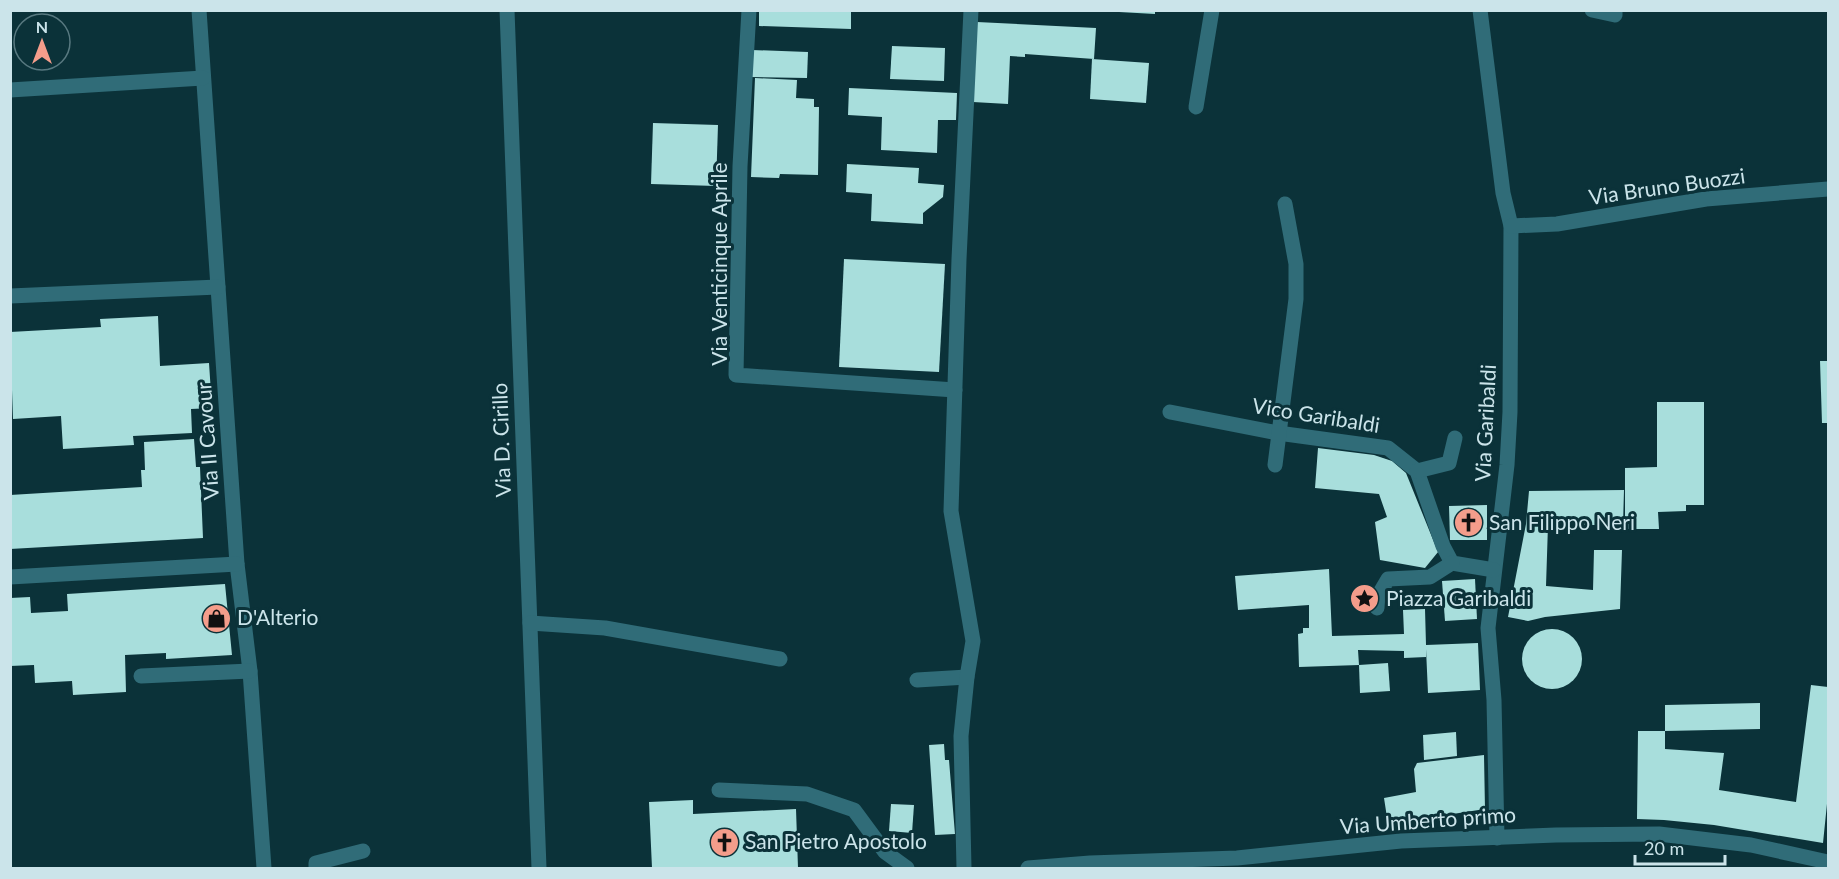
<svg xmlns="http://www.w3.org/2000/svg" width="1839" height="879" font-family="Lato,sans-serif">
<rect width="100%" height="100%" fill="#0b3239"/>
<!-- building -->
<g fill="#a8dedc">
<path d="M759,10H851V29L759,26Z"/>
<path d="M1119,10H1155V14L1119,12Z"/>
<path d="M977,22L1096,28L1094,59L1025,54V57L1010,56L1008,104L973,102Z"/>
<path d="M892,46L945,48L944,81L890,79Z"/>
<path d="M752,50L808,52L807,78L751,77Z"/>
<path d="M1092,59L1149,63L1146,103L1090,99Z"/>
<path d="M755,78L797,80L796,98L814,99V107H819L818,175L780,174L779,178L751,177Z"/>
<path d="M849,88L957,93L956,120H938L937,153L881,150L882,117L848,115Z"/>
<path d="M653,123L718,125L716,186L651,184Z"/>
<path d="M847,164L919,168L918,183L944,185L943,197L923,213V224L871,221L872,194L846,192Z"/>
<path d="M844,259L945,264L939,372L839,367Z"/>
<path d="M158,316L160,366L209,363L212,408L191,409L192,433L133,436L134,445L63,449L61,416L13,419L10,332L101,327L100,319Z"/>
<path d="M1820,361H1828V423H1822Z"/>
<path d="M1657,402H1704V505H1686V511L1658,512L1659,529H1625V468L1657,467Z"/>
<path d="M194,439L196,467H200L203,538L10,549V495L142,487L141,470H145L144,442Z"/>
<path d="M1318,448L1374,455L1392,461L1406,473L1438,552L1425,568L1380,560L1375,522L1387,517L1379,494L1315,488Z"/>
<path d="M1624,490L1623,525H1548L1546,586L1593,590L1594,550H1622L1620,609L1545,617L1528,621L1508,617L1526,524L1529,491Z"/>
<path d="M1487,505V540H1450L1449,506Z"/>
<path d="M1329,569L1332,636L1404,634L1403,610L1425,609L1426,645L1478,643L1480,690L1428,693L1426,649V657L1404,658V651L1358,650L1359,665L1299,667L1298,634L1303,633V628H1309V605L1238,610L1235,576Z"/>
<path d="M1475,579L1477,619L1445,621L1442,581Z"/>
<path d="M225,584L232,655L166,659V653L125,655L126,692L73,695L72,681L35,683L34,665L10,666V598L30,597L31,613L68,611L67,594Z"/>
<circle cx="1552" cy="659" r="30"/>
<path d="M1388,663L1390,691L1360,693L1359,665Z"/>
<path d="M1811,685L1828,687V794L1823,843L1714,825L1664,820L1637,819L1638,731H1665V749L1724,753L1719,790L1796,802Z"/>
<path d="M1760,703V729L1665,731V705Z"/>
<path d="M1456,732L1457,756L1424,760L1423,735Z"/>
<path d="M944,744L945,760H949L955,834L935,835L929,745Z"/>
<path d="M1484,755L1485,809L1388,824L1384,798L1416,792L1414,769L1417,763Z"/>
<path d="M693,800V814L796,809L798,868H652L649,802Z"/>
<path d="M891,804L914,805L912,833L889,831Z"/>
</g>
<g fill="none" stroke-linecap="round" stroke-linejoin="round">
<!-- minor -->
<g stroke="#306c78" stroke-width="15">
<path d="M199,10L237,564L250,671L264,868"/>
<path d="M507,10L539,868"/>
<path d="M749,10L740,166L736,375L955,390"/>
<path d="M1480,10L1503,193L1511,226L1510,412L1507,465L1488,628L1494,700L1497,838"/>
<path d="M1592,10L1615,15V10"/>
<path d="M10,90L203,78"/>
<path d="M1196,107L1212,10"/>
<path d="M1511,226L1557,224L1706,199L1828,189"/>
<path d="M10,296L218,287"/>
<path d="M1170,412L1278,433L1388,448L1417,471L1443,546L1452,563L1494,570"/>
<path d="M1275,465L1296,299V264L1285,204"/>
<path d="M1417,471L1449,463L1455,438"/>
<path d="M10,577L237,564"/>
<path d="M1377,608L1378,596L1388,579L1430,577L1452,563"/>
<path d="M530,623L605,628L780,659"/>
<path d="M141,676L250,671"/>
<path d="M917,680L967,677"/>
<path d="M719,790L807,794L854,810L885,852L907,868"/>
<path d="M316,868V863L363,851"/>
<path d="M964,868L961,736L967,677L973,641L951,511L959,259L971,10"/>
<path d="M1028,868L1090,863L1237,858L1401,841L1556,835L1659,834L1751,845L1828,862"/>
</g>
</g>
<!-- icons -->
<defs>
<symbol id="church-disc" viewBox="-11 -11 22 22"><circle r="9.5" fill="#f49d8b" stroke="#0b3239"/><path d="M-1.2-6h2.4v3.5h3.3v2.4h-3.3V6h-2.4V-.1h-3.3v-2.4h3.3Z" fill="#111"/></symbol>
<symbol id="sight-disc" viewBox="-11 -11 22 22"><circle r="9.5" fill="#f49d8b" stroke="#0b3239"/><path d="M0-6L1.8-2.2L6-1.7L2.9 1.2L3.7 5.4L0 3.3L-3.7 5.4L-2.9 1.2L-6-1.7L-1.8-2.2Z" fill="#111"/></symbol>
<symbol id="shop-disc" viewBox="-11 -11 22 22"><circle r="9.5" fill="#f49d8b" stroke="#0b3239"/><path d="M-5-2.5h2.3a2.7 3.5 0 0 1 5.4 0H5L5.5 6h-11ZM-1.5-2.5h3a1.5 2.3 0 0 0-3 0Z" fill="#111"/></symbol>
</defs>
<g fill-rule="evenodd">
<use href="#church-disc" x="1452" y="506" width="33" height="33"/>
<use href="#sight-disc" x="1348" y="582" width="33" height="33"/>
<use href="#shop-disc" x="200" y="602" width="33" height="33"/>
<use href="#church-disc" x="708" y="826" width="33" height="33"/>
</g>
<g text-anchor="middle" stroke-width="6" stroke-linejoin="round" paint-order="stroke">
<!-- street labels -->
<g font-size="21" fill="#cbe4ea" stroke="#0b3239">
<text transform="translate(1667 187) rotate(-8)" y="7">Via Bruno Buozzi</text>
<text transform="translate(720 264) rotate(-90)" y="7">Via Venticinque Aprile</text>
<text transform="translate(1316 416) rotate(9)" y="7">Vico Garibaldi</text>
<text transform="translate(1486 423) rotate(-87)" y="7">Via Garibaldi</text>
<text transform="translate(502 440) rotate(-92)" y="7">Via D. Cirillo</text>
<text transform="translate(208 441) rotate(-94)" y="7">Via II Cavour</text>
<text transform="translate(1428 821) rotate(-4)" y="7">Via Umberto primo</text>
</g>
<!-- poi labels -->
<g font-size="21" fill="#cbe4ea" stroke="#0b3239" text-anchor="start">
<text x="1489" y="530">San Filippo Neri</text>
<text x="1386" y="606">Piazza Garibaldi</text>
<text x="237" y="625">D'Alterio</text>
<text x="745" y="849">San Pietro Apostolo</text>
</g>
</g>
<!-- border -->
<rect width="1839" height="879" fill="none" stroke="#cbe4ea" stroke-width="24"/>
<!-- north arrow -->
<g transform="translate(42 42)"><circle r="28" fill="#0b3239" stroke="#587980" stroke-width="1.5"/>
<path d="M0-4.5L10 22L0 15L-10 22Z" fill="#f49d8b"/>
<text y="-9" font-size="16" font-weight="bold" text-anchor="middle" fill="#cbe4ea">N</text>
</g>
<!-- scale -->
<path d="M1635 855v9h90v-9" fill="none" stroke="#cbe4ea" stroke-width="3"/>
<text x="1644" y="855" font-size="18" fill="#cbe4ea" stroke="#0b3239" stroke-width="4.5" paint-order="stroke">20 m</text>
</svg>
